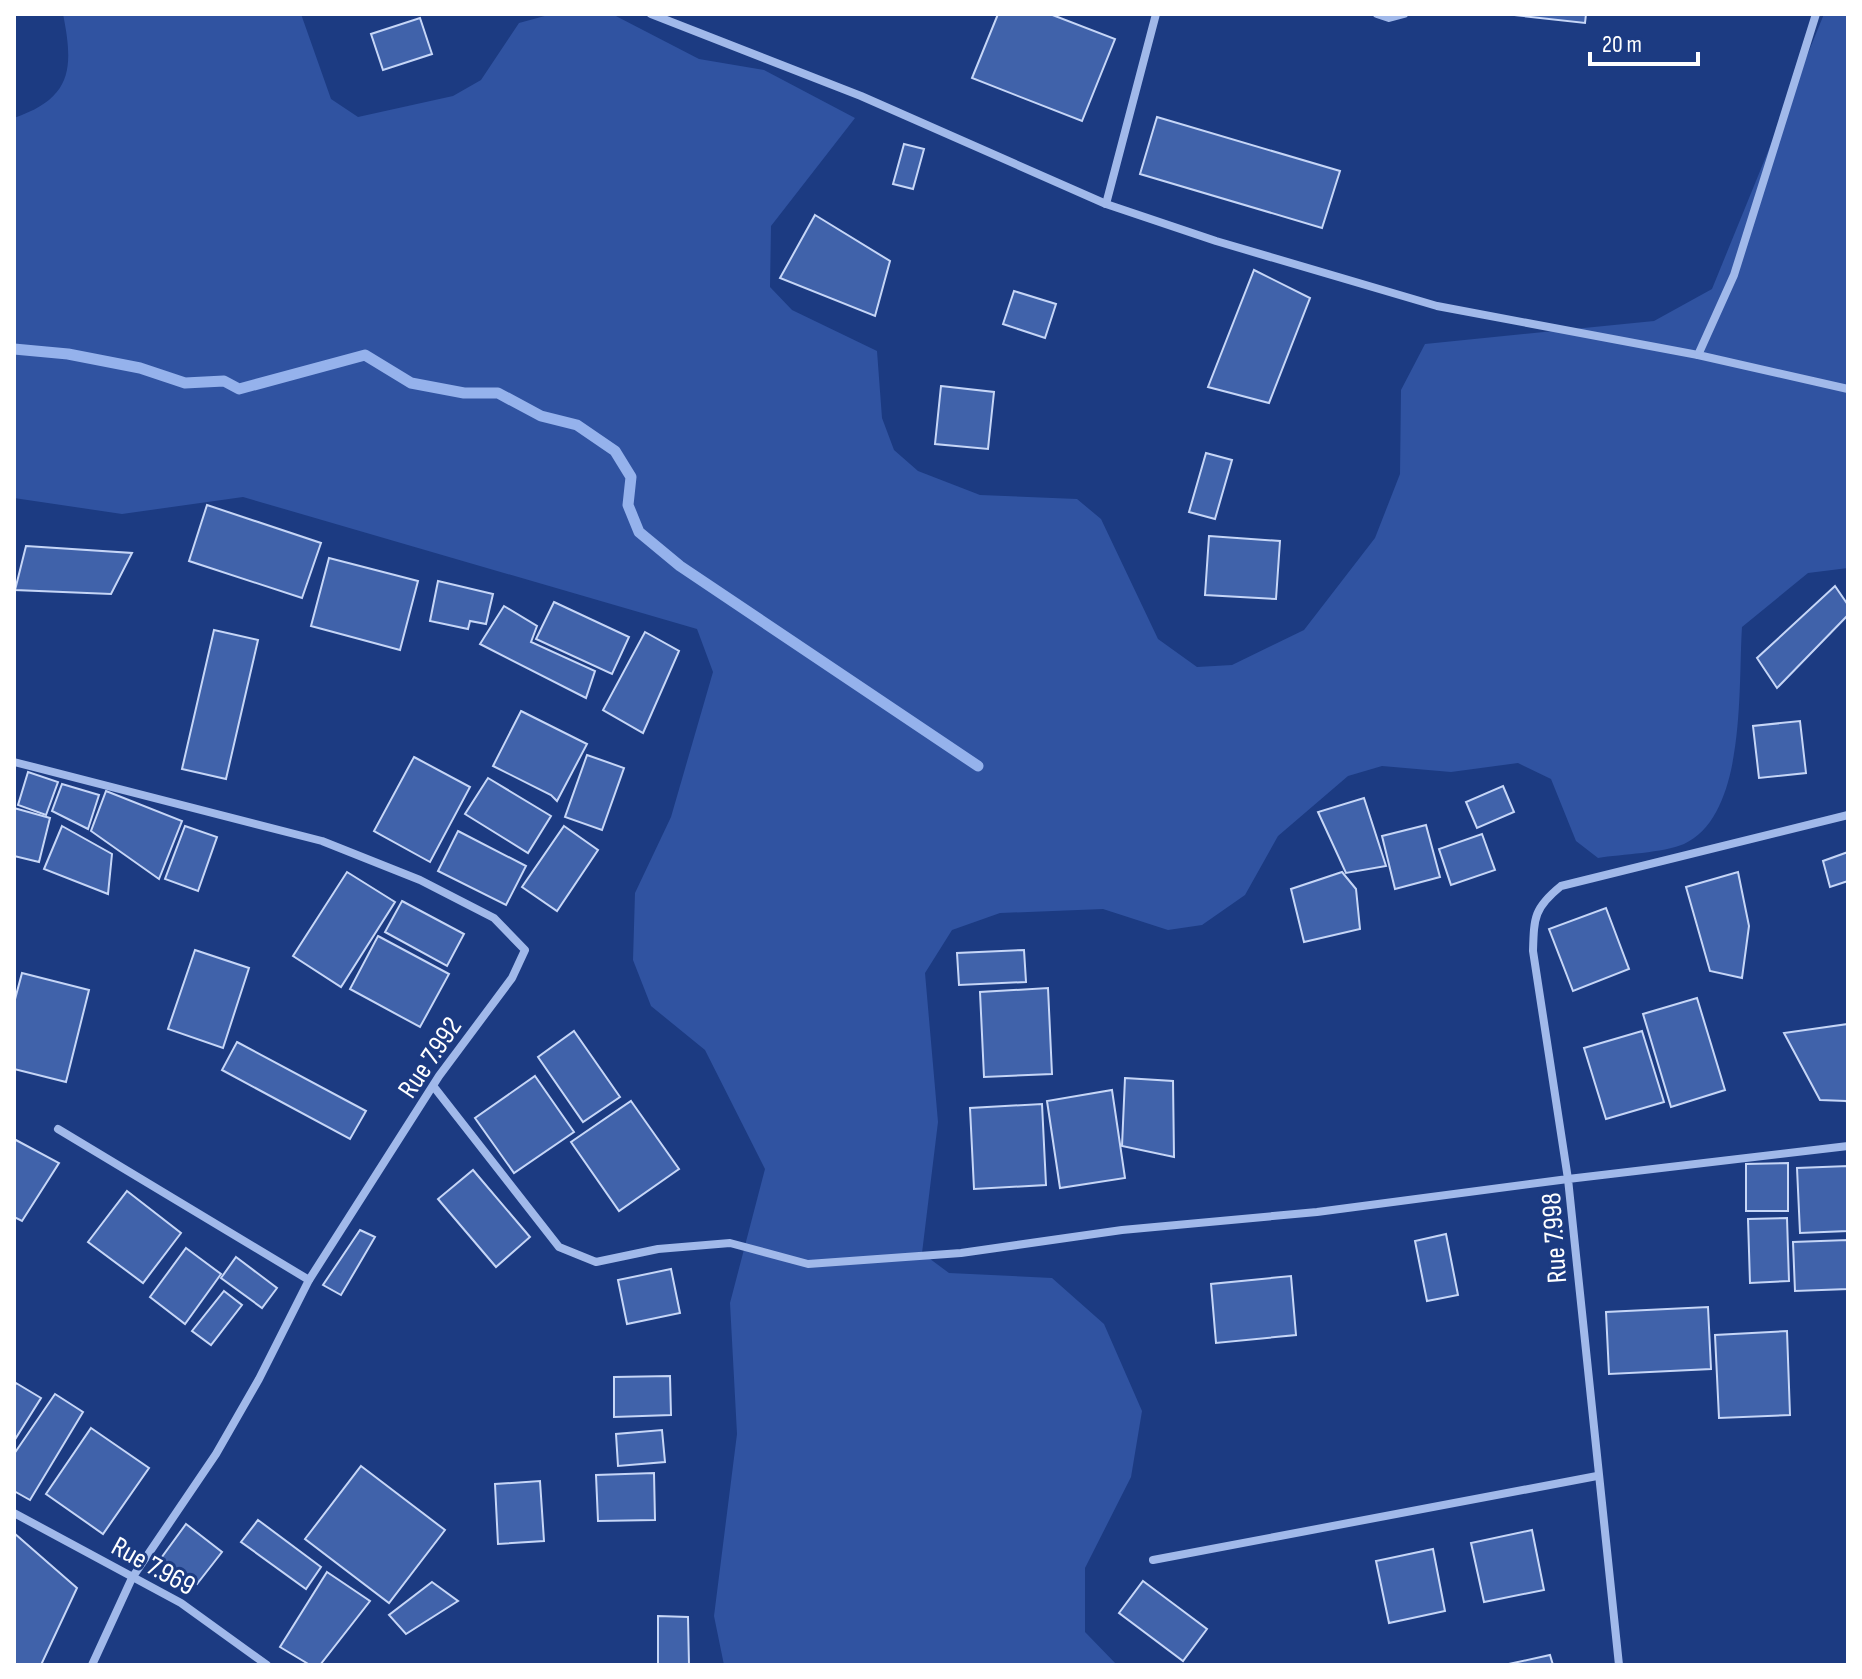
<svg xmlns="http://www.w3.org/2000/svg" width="1862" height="1679" font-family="'Sofia Sans Condensed',sans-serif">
<rect width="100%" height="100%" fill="#1c3b82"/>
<!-- green -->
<path fill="#3053a1" d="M63,14H301L331,99L358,117L453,96L481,80L519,23L552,14H612L699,59L764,70L855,118L771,226L770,287L792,310L877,351L882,418L894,450L918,471L980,495L1077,499L1101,519L1158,639L1197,667L1232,665L1304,630L1375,538L1400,474L1401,390L1425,344L1654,321L1712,289L1824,14H1848V568L1808,573L1742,627C1738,687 1747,815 1684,844C1663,853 1622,854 1598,858L1576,841L1551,779L1518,763L1451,772L1382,766L1348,776L1278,836L1245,895L1202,925L1168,930L1103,909L1000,913L952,930L925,973L938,1122L922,1253L949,1273L1052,1278L1104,1324L1142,1411L1131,1477L1085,1568V1632L1117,1665H724L714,1616L737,1434L730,1303L765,1169L705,1050L651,1006L633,960L635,893L671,817L713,672L697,629L243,497L122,514L14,498V118C72,98 74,69 63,14Z"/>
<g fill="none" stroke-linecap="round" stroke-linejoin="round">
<!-- stream -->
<path stroke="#95b2ec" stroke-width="11" d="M14,349L68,354L140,368L185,383L224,381L239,389L365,355L411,383L464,393H498L541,416L577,425L615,451L631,477L628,505L639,532L680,566L978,766"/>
</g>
<!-- building -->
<g fill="#4062aa" stroke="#c6d6f7" stroke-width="2">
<path d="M998,14H1050L1115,39L1082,121L972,78Z"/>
<path d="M1505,14H1586L1585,23Z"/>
<path d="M420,18L432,54L383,70L371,34Z"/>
<path d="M1157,117L1340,171L1322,228L1140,174Z"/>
<path d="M904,144L924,149L913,189L893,184Z"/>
<path d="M815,215L890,261L875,316L780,278Z"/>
<path d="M1254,270L1310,298L1269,403L1208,387Z"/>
<path d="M1014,291L1056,304L1045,338L1003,324Z"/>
<path d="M941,386L994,392L988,449L935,444Z"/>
<path d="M1206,453L1232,460L1215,519L1189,512Z"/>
<path d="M207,505L321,543L302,598L189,561Z"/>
<path d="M1209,536L1280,541L1276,599L1205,595Z"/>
<path d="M26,546L132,553L111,594L15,590Z"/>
<path d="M329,558L418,581L400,650L311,626Z"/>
<path d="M438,581L493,594L486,624L470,621L468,629L430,621Z"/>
<path d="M1835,586L1848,605V615L1777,688L1757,658Z"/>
<path d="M554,602L629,637L612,674L536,639Z"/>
<path d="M504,606L537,626L531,642L595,671L586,698L480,644Z"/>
<path d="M214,630L258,640L226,779L182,769Z"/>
<path d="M645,632L679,651L643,733L603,710Z"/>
<path d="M521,711L587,744L557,801L551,795L493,766Z"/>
<path d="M1800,721L1806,773L1759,778L1753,726Z"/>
<path d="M587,755L624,768L602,830L565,817Z"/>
<path d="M414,757L470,787L430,862L374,831Z"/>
<path d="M28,772L58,782L46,815L18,805Z"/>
<path d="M488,778L551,816L528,853L465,814Z"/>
<path d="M62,784L99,795L88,829L52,811Z"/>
<path d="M1503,786L1514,812L1477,828L1466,802Z"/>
<path d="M106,791L182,821L159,879L91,831Z"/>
<path d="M1364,798L1386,866L1346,873L1318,812Z"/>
<path d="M14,808L50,818L39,862L14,856Z"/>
<path d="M1426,825L1440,877L1395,889L1382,836Z"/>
<path d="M62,826L112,854L108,894L44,869Z"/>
<path d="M185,826L217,837L198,891L165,879Z"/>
<path d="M564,826L598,850L557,911L522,887Z"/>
<path d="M458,831L526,866L506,905L438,871Z"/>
<path d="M1482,834L1495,870L1451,885L1439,849Z"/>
<path d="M1848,852V881L1830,887L1823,861Z"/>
<path d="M347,872L395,902L341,987L293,956Z"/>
<path d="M1342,872L1356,889L1360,929L1304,942L1291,889Z"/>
<path d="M1738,872L1749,926L1742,978L1710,971L1686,887Z"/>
<path d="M402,901L464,934L447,966L385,932Z"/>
<path d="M1606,908L1629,969L1573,991L1549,929Z"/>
<path d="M378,936L449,974L420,1027L350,989Z"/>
<path d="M195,950L249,968L223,1048L168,1029Z"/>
<path d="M1024,950L1026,982L959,985L957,953Z"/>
<path d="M22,973L89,990L66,1082L14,1069V1003Z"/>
<path d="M1048,988L1052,1074L984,1077L980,992Z"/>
<path d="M1697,998L1725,1090L1671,1107L1643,1014Z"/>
<path d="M1848,1024V1104L1846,1101L1820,1100L1784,1033Z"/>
<path d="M574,1031L620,1097L583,1122L538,1057Z"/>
<path d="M1642,1031L1664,1102L1606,1119L1584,1048Z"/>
<path d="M237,1042L366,1111L350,1139L222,1070Z"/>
<path d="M535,1076L574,1132L514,1173L475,1118Z"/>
<path d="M1125,1078L1173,1081L1174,1157L1122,1146Z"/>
<path d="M1112,1090L1125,1178L1060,1188L1047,1101Z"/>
<path d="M631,1101L679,1169L619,1211L571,1142Z"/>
<path d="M1042,1104L1046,1185L974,1189L970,1108Z"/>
<path d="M14,1139L59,1163L22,1221L14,1217Z"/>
<path d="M1788,1163V1211H1746V1164Z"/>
<path d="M1848,1166V1231L1800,1233L1797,1168Z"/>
<path d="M473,1170L530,1237L496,1267L438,1199Z"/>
<path d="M127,1191L181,1233L143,1283L88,1242Z"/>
<path d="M1787,1218L1789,1281L1750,1283L1748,1219Z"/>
<path d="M360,1230L375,1237L341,1295L323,1285Z"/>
<path d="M1446,1234L1458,1295L1427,1301L1415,1241Z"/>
<path d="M1848,1240V1289L1795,1291L1793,1242Z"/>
<path d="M186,1248L221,1274L185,1324L150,1297Z"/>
<path d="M236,1257L277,1288L262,1308L221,1278Z"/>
<path d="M671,1269L680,1313L627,1324L618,1280Z"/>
<path d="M1291,1276L1296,1335L1216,1343L1211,1284Z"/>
<path d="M224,1291L242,1305L211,1345L192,1331Z"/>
<path d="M1708,1307L1711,1369L1609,1374L1606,1312Z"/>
<path d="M1787,1331L1790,1415L1719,1418L1715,1335Z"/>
<path d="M670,1376L671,1415L614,1417V1377Z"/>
<path d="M16,1383L41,1398L14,1441V1387Z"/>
<path d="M55,1394L83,1412L30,1500L14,1491V1454Z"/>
<path d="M91,1428L149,1468L103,1534L46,1494Z"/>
<path d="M662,1430L665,1462L618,1466L616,1434Z"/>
<path d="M361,1466L445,1530L389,1603L305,1539Z"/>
<path d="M654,1473L655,1520L598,1521L596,1475Z"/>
<path d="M540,1481L544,1541L498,1544L495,1484Z"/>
<path d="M258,1520L321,1567L306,1589L241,1542Z"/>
<path d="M186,1524L222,1552L197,1584L159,1561Z"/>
<path d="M1532,1530L1544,1590L1484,1602L1471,1543Z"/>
<path d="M14,1533L77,1588L41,1665H14Z"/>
<path d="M1433,1549L1445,1611L1389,1623L1376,1561Z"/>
<path d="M327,1572L370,1601L320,1665H310L280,1647Z"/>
<path d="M1143,1581L1207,1629L1183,1661L1119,1613Z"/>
<path d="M432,1582L458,1601L406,1634L389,1615Z"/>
<path d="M658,1616L688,1617L689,1665H658Z"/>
<path d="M1550,1655L1553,1665H1504Z"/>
</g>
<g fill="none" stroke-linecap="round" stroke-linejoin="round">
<!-- street -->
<g stroke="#a1b9ea" stroke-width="8">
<path d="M651,14L861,96L1106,204L1216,241L1437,306L1698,355"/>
<path d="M1377,14L1389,18L1404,14"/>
<path d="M1816,14L1734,275L1698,355L1848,389"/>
<path d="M1106,204L1156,14"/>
<path d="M14,762L322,841L420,880L494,918L525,950L512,978L439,1076L309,1280L259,1379L216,1454L132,1578L92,1665"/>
<path d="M434,1087L559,1247L596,1262L658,1249L730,1243L808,1264L961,1253L1122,1230L1317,1212L1568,1179L1533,951C1534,917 1534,908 1561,886L1848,815"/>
<path d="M58,1129L309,1280"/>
<path d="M14,1513L181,1603L267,1665"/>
<path d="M1153,1560L1597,1476"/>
<path d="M1619,1665L1568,1179L1848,1146"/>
</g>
</g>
<g text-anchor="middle" stroke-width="6" stroke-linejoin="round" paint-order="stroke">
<!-- street labels -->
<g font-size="28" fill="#fff" stroke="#1c3b82">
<text transform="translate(429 1057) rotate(-56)" y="10">Rue 7.992</text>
<text transform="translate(1553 1238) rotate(-94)" y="10">Rue 7.998</text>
<text transform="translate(154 1565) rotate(29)" y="10">Rue 7.969</text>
</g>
</g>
<!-- border -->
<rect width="1862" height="1679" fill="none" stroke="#ffffff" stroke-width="32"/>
<!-- scale -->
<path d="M1590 52v12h108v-12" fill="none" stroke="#ffffff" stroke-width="4"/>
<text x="1602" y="52" font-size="24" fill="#ffffff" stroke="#1c3b82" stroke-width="6" paint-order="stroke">20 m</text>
</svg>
